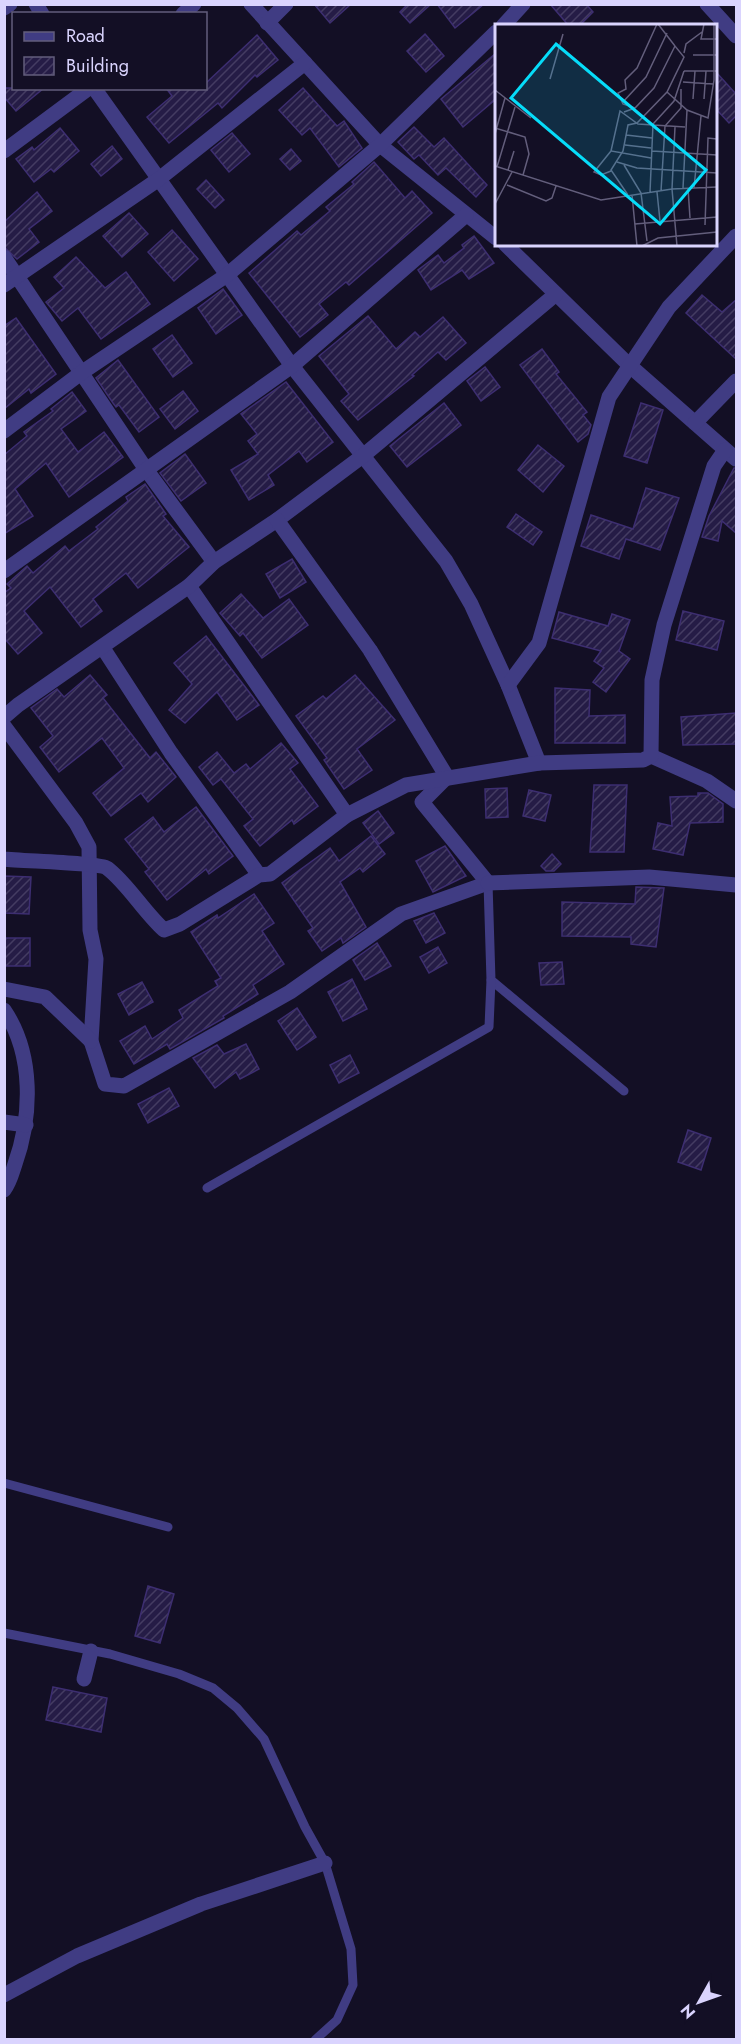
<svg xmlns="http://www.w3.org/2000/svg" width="741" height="2044" font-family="Jost,sans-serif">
<defs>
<pattern id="building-hatch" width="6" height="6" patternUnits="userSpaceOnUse" patternTransform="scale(1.5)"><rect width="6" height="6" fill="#251c46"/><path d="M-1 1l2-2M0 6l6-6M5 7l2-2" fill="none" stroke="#443c62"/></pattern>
</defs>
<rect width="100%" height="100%" fill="#130f25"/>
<!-- building -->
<g fill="url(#building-hatch)" stroke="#3d2e71" stroke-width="1.5">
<path d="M314,4H351L330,23Z"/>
<path d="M408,4H431L410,23L400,12Z"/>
<path d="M437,4H484L455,28Z"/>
<path d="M550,4H586L593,12L579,26H569Z"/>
<path d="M425,34L444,56L426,72L407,51Z"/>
<path d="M257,35L278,60L257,77L255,75L222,108L218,103L169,143L147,117L172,96L166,88H206V83Z"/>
<path d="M496,53V99L463,127L441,99Z"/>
<path d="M716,72L736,94V116L729,123L716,109Z"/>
<path d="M4,88H44L16,111L4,97Z"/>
<path d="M303,88L337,126L344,121L362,148L339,167L310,128L302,135L279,110Z"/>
<path d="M414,127L434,147L444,138L487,185L476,197L446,168L438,175L419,155L414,159L398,142Z"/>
<path d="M60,128L79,151L54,172L51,169L34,182L16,159L32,147L34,150Z"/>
<path d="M232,133L250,154L229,172L211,150Z"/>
<path d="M112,146L122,159L101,176L91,164Z"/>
<path d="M291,149L301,161L290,170L280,159Z"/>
<path d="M374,162L405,198L412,191L432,213L349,285L346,282L319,304L328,315L300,337L249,273L297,231L301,235L330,211L326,207L354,184L352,182Z"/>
<path d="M206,180L224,200L215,208L197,189Z"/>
<path d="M37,192L52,211L29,229L39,242L17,259L4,247V222Z"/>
<path d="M129,213L148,234L122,257L103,236Z"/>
<path d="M172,230L198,259L174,281L148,252Z"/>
<path d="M474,236L494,263L469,279L462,270L431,290L418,270L438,255L444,263L464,248L462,245Z"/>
<path d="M76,257L105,288L126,272L150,304L101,339L78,308L62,321L46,302L64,288L54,277Z"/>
<path d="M223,289L242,315L216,334L198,308Z"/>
<path d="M702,295L722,312L736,300V359L686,313Z"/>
<path d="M368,316L396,349L415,332L420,337L443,317L466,343L446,360L438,352L412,375L414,376L358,420L341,401L349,394L319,356Z"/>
<path d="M16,318L56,374L31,393L29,389L4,409V326Z"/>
<path d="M172,335L192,363L173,377L153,349Z"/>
<path d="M542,349L559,372L556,374L587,412L583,415L591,425L588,434L578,442L520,365Z"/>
<path d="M118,360L159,417L139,432L119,405L116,407L113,403L96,378Z"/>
<path d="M485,367L500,387L481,401L467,381Z"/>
<path d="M286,382L333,442L307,462L299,451L268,475L274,485L249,500L231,470L258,454L248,441L257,434L241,414Z"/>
<path d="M183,391L198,411L175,429L160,409Z"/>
<path d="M72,392L86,411L61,429L78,452L104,432L123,457L69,497L46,463L15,489L33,516L4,534V455L27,436L24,432L53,411L51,409Z"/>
<path d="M444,403L461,425L407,467L390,446Z"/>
<path d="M641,403L663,410L647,463L624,456Z"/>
<path d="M538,445L564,466L543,492L518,470Z"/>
<path d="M185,454L206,483L181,501L160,473Z"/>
<path d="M734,468H736V533L722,521L718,541L702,537L709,516Z"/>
<path d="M145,484L166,514L163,516L189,547L138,588L126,573L93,599L102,611L81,627L50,587L24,611L42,633L18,654L4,638V593L11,588L7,584L27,566L33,573L65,546L69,551L98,529L96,527L128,501L126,497Z"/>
<path d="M646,488L679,498L660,550L626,539L619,559L581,546L591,515L633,529Z"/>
<path d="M516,514L542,532L533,545L507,527Z"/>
<path d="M292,559L306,582L280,598L266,574Z"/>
<path d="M241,594L263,618L289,599L308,625L262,658L243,633L240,636L220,613Z"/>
<path d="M683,611L724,621L717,650L676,640Z"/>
<path d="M559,612L608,626L612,614L630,620L619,651L630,659L606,692L593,682L604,668L594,661L601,651L552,638Z"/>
<path d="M206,636L259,705L237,720L217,692L185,723L169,710L192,684L174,663Z"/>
<path d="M90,675L107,695L103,698L150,758L156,752L176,777L148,802L141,793L111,816L93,793L124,768L102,738L59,772L40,747L53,736L31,708L57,689L64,697Z"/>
<path d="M355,675L395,720L357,749L372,770L344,789L324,760L327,758L296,716L323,696L326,699Z"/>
<path d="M555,688L590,690L589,716L625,715V743H555Z"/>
<path d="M736,713V744L683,745L681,717Z"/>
<path d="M281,743L298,763L290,769L318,806L294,824L292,820L260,846L244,826L253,819L221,779L213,785L199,767L217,752L234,773L246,764L250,769Z"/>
<path d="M594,785H627L624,852H590Z"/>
<path d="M507,788L508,817L486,818L485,789Z"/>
<path d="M529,790L551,795L545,821L523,816Z"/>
<path d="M698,793H708L723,804V822L690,823L683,855L653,849L658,823L672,826L670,797L698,796Z"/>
<path d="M196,807L233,856L209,874L206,869L167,900L145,872L149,869L125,839L153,817L164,832Z"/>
<path d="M378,811L394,833L379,844L363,823Z"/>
<path d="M371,836L385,854L363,872L360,868L340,882L366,927L343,943L341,938L322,951L308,931L313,928L282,883L330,848L339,861Z"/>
<path d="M445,846L466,876L433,892L416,861Z"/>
<path d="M552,854L561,864L554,871H546L541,866Z"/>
<path d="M4,876L31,877L29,914L4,913Z"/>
<path d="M636,887L664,888L656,947L631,944V937L562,936V902L635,904Z"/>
<path d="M254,894L274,923L262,931L284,964L253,985L258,994L223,1016L224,1018L170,1049L167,1044L134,1064L120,1041L145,1026L152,1039L183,1018L179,1010L218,986L215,981L221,978L191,932L217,915L218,918Z"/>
<path d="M434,913L445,933L426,943L414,921Z"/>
<path d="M4,938H30V966H5Z"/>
<path d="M377,943L391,966L365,980L353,960Z"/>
<path d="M438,947L447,963L429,973L420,957Z"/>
<path d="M562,962L564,984L541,985L539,963Z"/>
<path d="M352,979L367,1009L343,1021L328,992Z"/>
<path d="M142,982L153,1002L129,1015L118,994Z"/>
<path d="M297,1008L316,1037L297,1050L278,1021Z"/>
<path d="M246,1044L259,1069L240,1079L236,1072L215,1088L193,1058L217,1045L224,1054Z"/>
<path d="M350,1055L359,1073L339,1083L330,1065Z"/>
<path d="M169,1088L179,1106L148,1123L138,1104Z"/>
<path d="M688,1130L711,1138L701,1170L678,1162Z"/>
<path d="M148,1586L174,1594L160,1643L135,1636Z"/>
<path d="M53,1687L107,1698L101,1732L46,1720Z"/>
</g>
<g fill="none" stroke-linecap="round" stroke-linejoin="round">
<!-- lane -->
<g stroke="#403c83" stroke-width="9">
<path d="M488,883L491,980L624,1091"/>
<path d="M207,1188L489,1027L491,980"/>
<path d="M4,1483L168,1527"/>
<path d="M4,1633L110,1654L179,1674L213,1688L237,1708L264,1739L305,1827L325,1863L351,1949L353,1985L337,2020L315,2040"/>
</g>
<!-- street -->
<g stroke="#403c83" stroke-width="15">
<path d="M36,4L42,14"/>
<path d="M251,4L380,145L496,238"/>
<path d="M707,4L736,36"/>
<path d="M4,8L10,4"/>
<path d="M183,14L194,4"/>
<path d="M267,23L286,4"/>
<path d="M503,26L523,4"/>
<path d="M94,88L292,366L446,561L471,604L508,685L539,763"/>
<path d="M4,151L89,88"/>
<path d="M505,244L629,365L736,459"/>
<path d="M4,257L145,468L214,562"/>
<path d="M4,285L159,179L305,63"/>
<path d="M695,423L736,381"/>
<path d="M4,431L81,373L227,275L380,145L496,32"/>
<path d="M4,571L292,366L466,215"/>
<path d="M189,586L347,815"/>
<path d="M103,648L171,753L259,875"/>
<path d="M508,685L539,643L609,397L669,307L736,236"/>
<path d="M4,717L18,705L189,586L214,562L277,520L364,455L556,294"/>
<path d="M4,726L76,823L89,847L90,930L96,959L91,1041L105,1084L124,1086L290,992L401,914L488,883L422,802L447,777L370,650L277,520"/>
<path d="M651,756L707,781L736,801"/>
<path d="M4,859C20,861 100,863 107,868C127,883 144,912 164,930L180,924L259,875L270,874L347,815L406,785L539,763L643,760L651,756L652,680L664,625L714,466L725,450"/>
<path d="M488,883L649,877L736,885"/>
<path d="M4,989L45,997L91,1041"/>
<path d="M4,1010C34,1054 32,1116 15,1164C12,1173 10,1182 4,1190"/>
<path d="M4,1122L26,1125"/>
<path d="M84,1679L91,1651"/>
<path d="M4,1995L77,1956L201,1904L325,1863"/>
</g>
</g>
<!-- overview -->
<g transform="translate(495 24)">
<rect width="222" height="222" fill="#130f25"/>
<path fill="none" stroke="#635e7c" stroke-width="1.5" d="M163,0L180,22M209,0L206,15H222M189,29L191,20L207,8M198,31H222M189,47H222M55,55L68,10M188,58L218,60M0,66L36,94M172,68L192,86L213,94L219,56V0M198,75L200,47M209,75L211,47M127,79L151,53L172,9M140,84L128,80L123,69L131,65L130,56L142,44L162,0M129,88L140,84L159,64L180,22L189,33L172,68L142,99L133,101L128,127L116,146L133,171M180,103L177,165L182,222M0,104L30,113L34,130L28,151M0,110L10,74M131,111L157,114M130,121L156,124M157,127L222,131M156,134L116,127L125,87L143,100L190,103M122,138L142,144L222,149M129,141L146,169L152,217M0,142L106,176L177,165L222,163M2,143L20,83M13,146L19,127M116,147L106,151L99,148L116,127M12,161L51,177L57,174L61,162M188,164L192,86M193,164L195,194M199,164L206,92M166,167L170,102L186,84V65M155,168L158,100L179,77L189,47M162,168L165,197M137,171L142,222M0,180L17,148M140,200L222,193M210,201L213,114L222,115M147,222L163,214L222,208"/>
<path fill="#06dcf9" fill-opacity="0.15" stroke="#06dcf9" stroke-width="3" d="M61,20L211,146L165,200L16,74Z"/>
<rect width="222" height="222" fill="none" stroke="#dad4fe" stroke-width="3"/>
</g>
<!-- border -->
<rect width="741" height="2044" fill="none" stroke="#dad4fe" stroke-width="12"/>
<!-- legend -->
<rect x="12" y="12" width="195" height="78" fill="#130f25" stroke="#635e7c" stroke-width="1.5"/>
<rect x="24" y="32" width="30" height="9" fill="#403c83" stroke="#635e7c" stroke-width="1.5"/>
<text x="66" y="42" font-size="18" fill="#dad4fe">Road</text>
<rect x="24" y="57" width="30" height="18" fill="url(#building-hatch)" stroke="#635e7c" stroke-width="1.5"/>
<text x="66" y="72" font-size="18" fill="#dad4fe">Building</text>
<!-- north arrow -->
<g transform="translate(699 2002) rotate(230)" stroke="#130f25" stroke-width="4.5" paint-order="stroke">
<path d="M0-4.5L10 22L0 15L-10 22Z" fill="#dad4fe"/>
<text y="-9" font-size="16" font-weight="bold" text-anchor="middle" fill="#dad4fe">N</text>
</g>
</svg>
